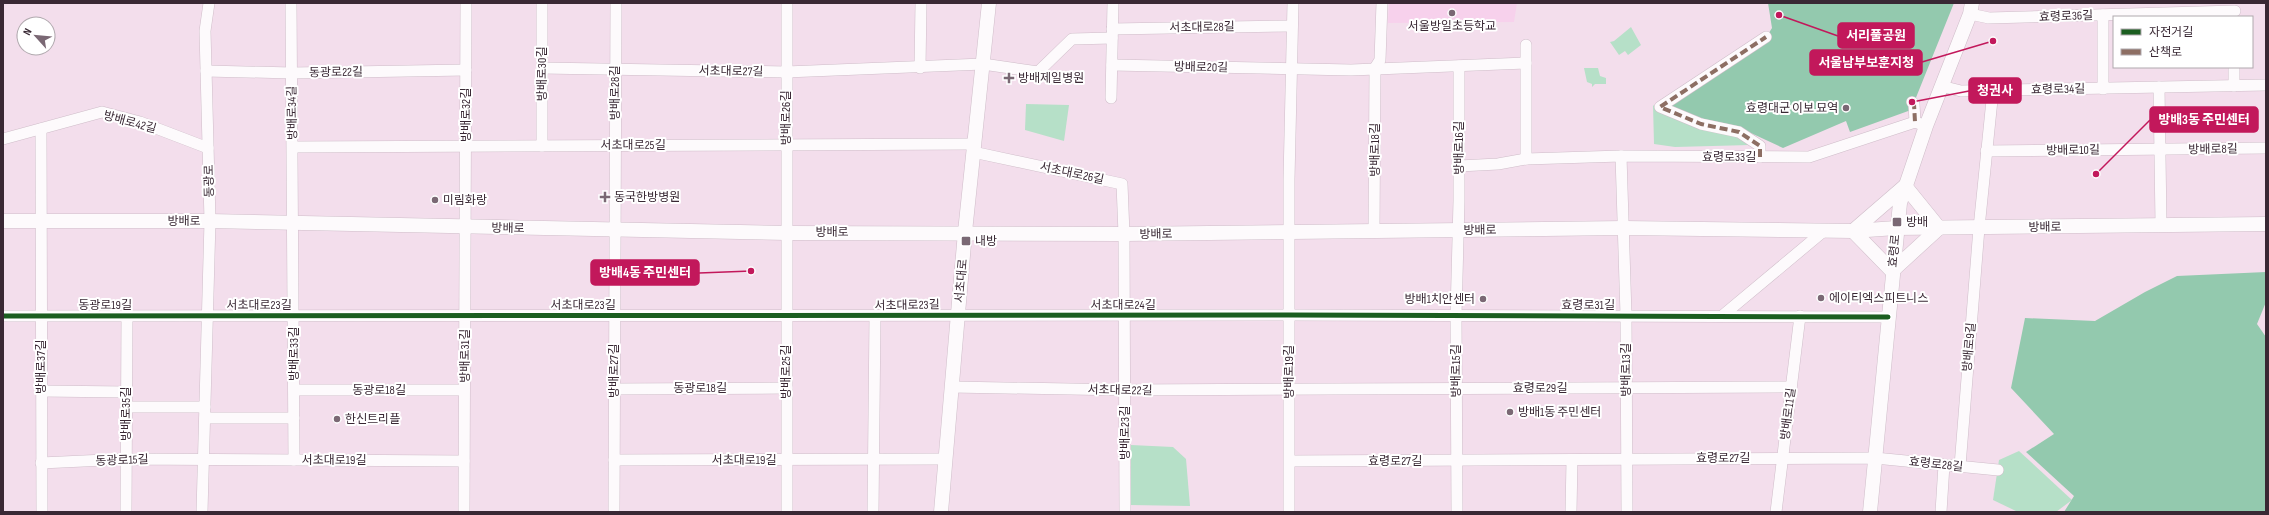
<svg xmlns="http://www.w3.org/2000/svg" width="2269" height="515" font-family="'Sofia Sans Condensed','Noto Sans KR',sans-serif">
<rect width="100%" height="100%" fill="#f3deec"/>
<!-- built -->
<path fill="#f7d1ec" d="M1389,3H1517L1514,22L1388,23Z"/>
<!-- green -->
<g fill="#b6e0c8">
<path d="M1631,27L1641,45L1628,55L1625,51L1619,55L1610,42L1614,41Z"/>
<path d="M1584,68H1598L1600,76L1606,78V84H1595L1592,87V84L1587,82Z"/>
<path d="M1026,104L1069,105L1064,141L1025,130Z"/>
<path d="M1653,105L1660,112L1727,130L1750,145L1675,147L1654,144Z"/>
<path d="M1131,445L1173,447L1186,459L1190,506L1130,505Z"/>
<path d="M2019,451L2072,500L2056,512H2018L1993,500L1999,460Z"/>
</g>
<!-- forest -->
<g fill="#93c9ae">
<path d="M1768,3H1954L1911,110L1850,132L1846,121L1783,148L1740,128L1701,123L1665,107L1765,39L1772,28Z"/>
<path d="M2266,272V302L2257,324L2266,337V512H2064L2074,496L2026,452L2054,434L2011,388L2025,318L2095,321L2145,292L2177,276Z"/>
</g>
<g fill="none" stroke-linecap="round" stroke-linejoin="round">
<defs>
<g id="minor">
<path d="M291,3L294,460"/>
<path d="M787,3V512"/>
<path d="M1970,14L1989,18L2235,11"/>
<path d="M1112,29L1292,26"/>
<path d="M1112,65L1351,70L1526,63"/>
<path d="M542,68L786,72L983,64L1038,72L1072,39L1112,38"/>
<path d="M920,68L921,3"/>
<path d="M206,71L292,73L466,70"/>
<path d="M1941,86L1961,91L2266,85"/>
<path d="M2234,86V67"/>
<path d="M2159,87L2161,224"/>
<path d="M2103,89V15"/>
<path d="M1111,98L1113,3"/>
<path d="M1912,102L1914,104L1915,122"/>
<path d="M41,129L42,512"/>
<path d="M3,139L102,112L140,122L208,148"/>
<path d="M542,146V3"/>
<path d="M293,147L974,144"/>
<path d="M1986,151L2266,148"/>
<path d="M973,152L1122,184L1124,234L1125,512"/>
<path d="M1621,156L1626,315L1627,512"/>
<path d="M1760,157V146L1739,132L1701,124L1660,107L1766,37"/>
<path d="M1526,159V45"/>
<path d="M1459,166L1498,164L1526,159L1621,156L1809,157L1915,122L1926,126"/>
<path d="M1374,231L1375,68L1380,60L1382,3"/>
<path d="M3,316L1288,315L1888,317"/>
<path d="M1722,316L1825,230"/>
<path d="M952,387L1125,390L1791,387"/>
<path d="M614,389L787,388"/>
<path d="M294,390H464"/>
<path d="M41,391L126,392"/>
<path d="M126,407H205"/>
<path d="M205,418H294"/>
<path d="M614,460L946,459"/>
<path d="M1290,461L1875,458L1998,470"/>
<path d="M41,463L126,459L464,461"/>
<path d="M1960,466L1979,228L1993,90"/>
<path d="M126,512L127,315"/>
<path d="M202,512L210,221L205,31L209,3"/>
<path d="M464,512L466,3"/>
<path d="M614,512L616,3"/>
<path d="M873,512L875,316"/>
<path d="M1289,512V179L1293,3"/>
<path d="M1457,512L1456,315L1459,201V66"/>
<path d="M1571,512L1572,460"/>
<path d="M1776,512L1800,316"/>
<path d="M1941,512L1944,465"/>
</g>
<g id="major">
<path d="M1905,186L1939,228L1892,271L1853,231Z"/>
<path d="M3,221H210L787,233L1124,234L1624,228L1853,231L1896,228L2266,224"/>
<path d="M941,512L965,232L989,3"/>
<path d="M1870,512L1900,203L1926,126L1970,14L1972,3"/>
</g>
</defs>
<!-- minor casing -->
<use href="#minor" stroke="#cfbdc9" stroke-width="12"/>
<!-- major casing -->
<use href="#major" stroke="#cfbdc9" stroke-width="15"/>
<!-- minor -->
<use href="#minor" stroke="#fdfafc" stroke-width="11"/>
<!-- major -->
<use href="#major" stroke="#fdfafc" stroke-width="14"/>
<!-- quiet -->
<g stroke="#8d6e63" stroke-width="4" stroke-dasharray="8 4" stroke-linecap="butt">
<path d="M1912,102L1914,104L1915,122"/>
<path d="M1760,157V146L1739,132L1701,124L1660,107L1766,37"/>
</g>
<defs>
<path id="cycleway" d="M3,316L1288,315L1888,317"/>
</defs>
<!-- cycleway casing -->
<use href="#cycleway" stroke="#fff" stroke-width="8"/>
<!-- cycleway -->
<use href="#cycleway" stroke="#1b5e20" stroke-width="5"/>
</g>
<!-- markers -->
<g fill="#7a6874" stroke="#fff" stroke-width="1.5">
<circle cx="1452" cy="13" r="4"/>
<path d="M1007 72h4v4h4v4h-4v4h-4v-4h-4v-4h4z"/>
<circle cx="1846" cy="108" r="4"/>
<path d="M603 191h4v4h4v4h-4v4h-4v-4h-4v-4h4z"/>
<circle cx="435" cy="200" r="4"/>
<rect x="1892" y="217" width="10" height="10" rx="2"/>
<rect x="961" y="236" width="10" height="10" rx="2"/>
<circle cx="1821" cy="298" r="4"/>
<circle cx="1483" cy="299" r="4"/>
<circle cx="1510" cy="412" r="4"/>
<circle cx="337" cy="419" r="4"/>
</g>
<g text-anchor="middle" stroke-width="4" stroke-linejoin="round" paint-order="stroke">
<!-- street labels -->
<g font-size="12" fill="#392834" stroke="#fff">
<text transform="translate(2066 16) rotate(-2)" y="4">효령로36길</text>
<text transform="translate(1202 27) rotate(-1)" y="4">서초대로28길</text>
<text transform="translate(1201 67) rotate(1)" y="4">방배로20길</text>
<text transform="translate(731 71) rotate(1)" y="4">서초대로27길</text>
<text transform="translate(336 72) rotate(-1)" y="4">동광로22길</text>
<text transform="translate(542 74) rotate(-90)" y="4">방배로30길</text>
<text transform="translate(2058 89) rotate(-1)" y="4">효령로34길</text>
<text transform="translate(615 93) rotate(-90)" y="4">방배로28길</text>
<text transform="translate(292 113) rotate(-91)" y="4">방배로34길</text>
<text transform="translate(466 115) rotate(-90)" y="4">방배로32길</text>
<text transform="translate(786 118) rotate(-90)" y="4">방배로26길</text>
<text transform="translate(130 122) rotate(15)" y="4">방배로42길</text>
<text x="633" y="149">서초대로25길</text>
<text transform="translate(1459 148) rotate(-90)" y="4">방배로16길</text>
<text transform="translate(2213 149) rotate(-1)" y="4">방배로8길</text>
<text transform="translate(1375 150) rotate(-90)" y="4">방배로18길</text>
<text transform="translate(2073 150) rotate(-1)" y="4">방배로10길</text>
<text x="1729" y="161">효령로33길</text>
<text transform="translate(1072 173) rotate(12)" y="4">서초대로26길</text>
<text transform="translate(209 181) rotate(-91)" y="4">동광로</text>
<text x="184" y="225">방배로</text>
<text transform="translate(2045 227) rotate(-1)" y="4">방배로</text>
<text transform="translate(508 228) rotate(1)" y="4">방배로</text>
<text transform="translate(1480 230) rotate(-1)" y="4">방배로</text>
<text x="832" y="236">방배로</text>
<text transform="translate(1156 234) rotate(-1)" y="4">방배로</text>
<text transform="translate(1894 251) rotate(-85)" y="4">효령로</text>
<text transform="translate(961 281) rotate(-85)" y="4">서초대로</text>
<text x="105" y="309">동광로19길</text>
<text x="259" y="309">서초대로23길</text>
<text x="583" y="309">서초대로23길</text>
<text transform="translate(907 305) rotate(-1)" y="4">서초대로23길</text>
<text x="1123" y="309">서초대로24길</text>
<text x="1588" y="309">효령로31길</text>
<text transform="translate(1969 347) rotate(-85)" y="4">방배로9길</text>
<text transform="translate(294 354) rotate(-90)" y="4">방배로33길</text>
<text transform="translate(465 356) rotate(-90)" y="4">방배로31길</text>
<text transform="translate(41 367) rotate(-90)" y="4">방배로37길</text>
<text transform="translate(1626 370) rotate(-90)" y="4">방배로13길</text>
<text transform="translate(614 371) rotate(-90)" y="4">방배로27길</text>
<text transform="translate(1456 371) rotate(-90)" y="4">방배로15길</text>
<text transform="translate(786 372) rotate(-90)" y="4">방배로25길</text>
<text transform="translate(1289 372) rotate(-90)" y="4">방배로19길</text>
<text x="700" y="392">동광로18길</text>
<text x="1540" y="392">효령로29길</text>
<text x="379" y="394">동광로18길</text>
<text transform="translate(1120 390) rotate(1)" y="4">서초대로22길</text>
<text transform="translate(126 414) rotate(-90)" y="4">방배로35길</text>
<text transform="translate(1788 414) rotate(-83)" y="4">방배로11길</text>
<text transform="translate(1125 433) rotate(-90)" y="4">방배로23길</text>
<text x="1723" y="462">효령로27길</text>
<text transform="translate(122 460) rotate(-2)" y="4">동광로15길</text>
<text x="334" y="464">서초대로19길</text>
<text x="744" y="464">서초대로19길</text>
<text x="1395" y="465">효령로27길</text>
<text transform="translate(1936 464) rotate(6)" y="4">효령로28길</text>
</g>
<!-- poi labels -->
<g font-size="12" fill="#392834" stroke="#fff" text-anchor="start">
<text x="1452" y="30" text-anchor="middle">서울방일초등학교</text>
<text x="1018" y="82">방배제일병원</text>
<text x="1838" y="112" text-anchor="end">효령대군 이보 묘역</text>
<text x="614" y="201">동국한방병원</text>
<text x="443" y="204">미림화랑</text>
<text x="1906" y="226">방배</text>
<text x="975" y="245">내방</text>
<text x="1829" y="302">에이티엑스피트니스</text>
<text x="1475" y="303" text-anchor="end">방배1치안센터</text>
<text x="1518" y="416">방배1동 주민센터</text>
<text x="345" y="423">한신트리플</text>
</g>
</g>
<!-- callouts -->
<path fill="none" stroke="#c2185b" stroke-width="1.5" d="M1779 15L1838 36M1993 41L1922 62M1912 102L1969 91M2096 174L2150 120M751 271L699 273"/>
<g fill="#c2185b" stroke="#fff" stroke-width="1.5">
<circle cx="1779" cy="15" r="4"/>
<circle cx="1993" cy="41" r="4"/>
<circle cx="1912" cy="102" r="4"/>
<circle cx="2096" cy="174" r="4"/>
<circle cx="751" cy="271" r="4"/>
</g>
<g fill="#c2185b" stroke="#c2185b" stroke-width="1.5">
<rect x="1838" y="23" width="76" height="25" rx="4"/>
<rect x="1810" y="50" width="112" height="25" rx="4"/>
<rect x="1969" y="78" width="52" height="25" rx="4"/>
<rect x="2150" y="107" width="108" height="25" rx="4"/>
<rect x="591" y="260" width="108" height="25" rx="4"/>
</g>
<g font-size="13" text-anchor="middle" font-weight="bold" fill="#fff">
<text x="1876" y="40">서리풀공원</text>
<text x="1866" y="67">서울남부보훈지청</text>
<text x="1995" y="95">청권사</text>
<text x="2204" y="124">방배3동 주민센터</text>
<text x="645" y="277">방배4동 주민센터</text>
</g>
<!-- border -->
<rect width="2269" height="515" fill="none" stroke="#392834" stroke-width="8"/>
<!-- legend -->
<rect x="2113" y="16" width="140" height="52" fill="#ffffff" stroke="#b0a9ae"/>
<rect x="2121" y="29" width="20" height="6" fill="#1b5e20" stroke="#b0a9ae"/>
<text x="2149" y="36" font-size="12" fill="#392834">자전거길</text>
<rect x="2121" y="49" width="20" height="6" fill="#8d6e63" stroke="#b0a9ae"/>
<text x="2149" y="56" font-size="12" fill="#392834">산책로</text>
<!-- north arrow -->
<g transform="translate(36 36) rotate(297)"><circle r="19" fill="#ffffff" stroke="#b0a9ae"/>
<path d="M0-3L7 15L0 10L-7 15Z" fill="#7a6874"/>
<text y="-6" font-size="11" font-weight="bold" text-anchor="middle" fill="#392834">N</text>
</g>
</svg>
